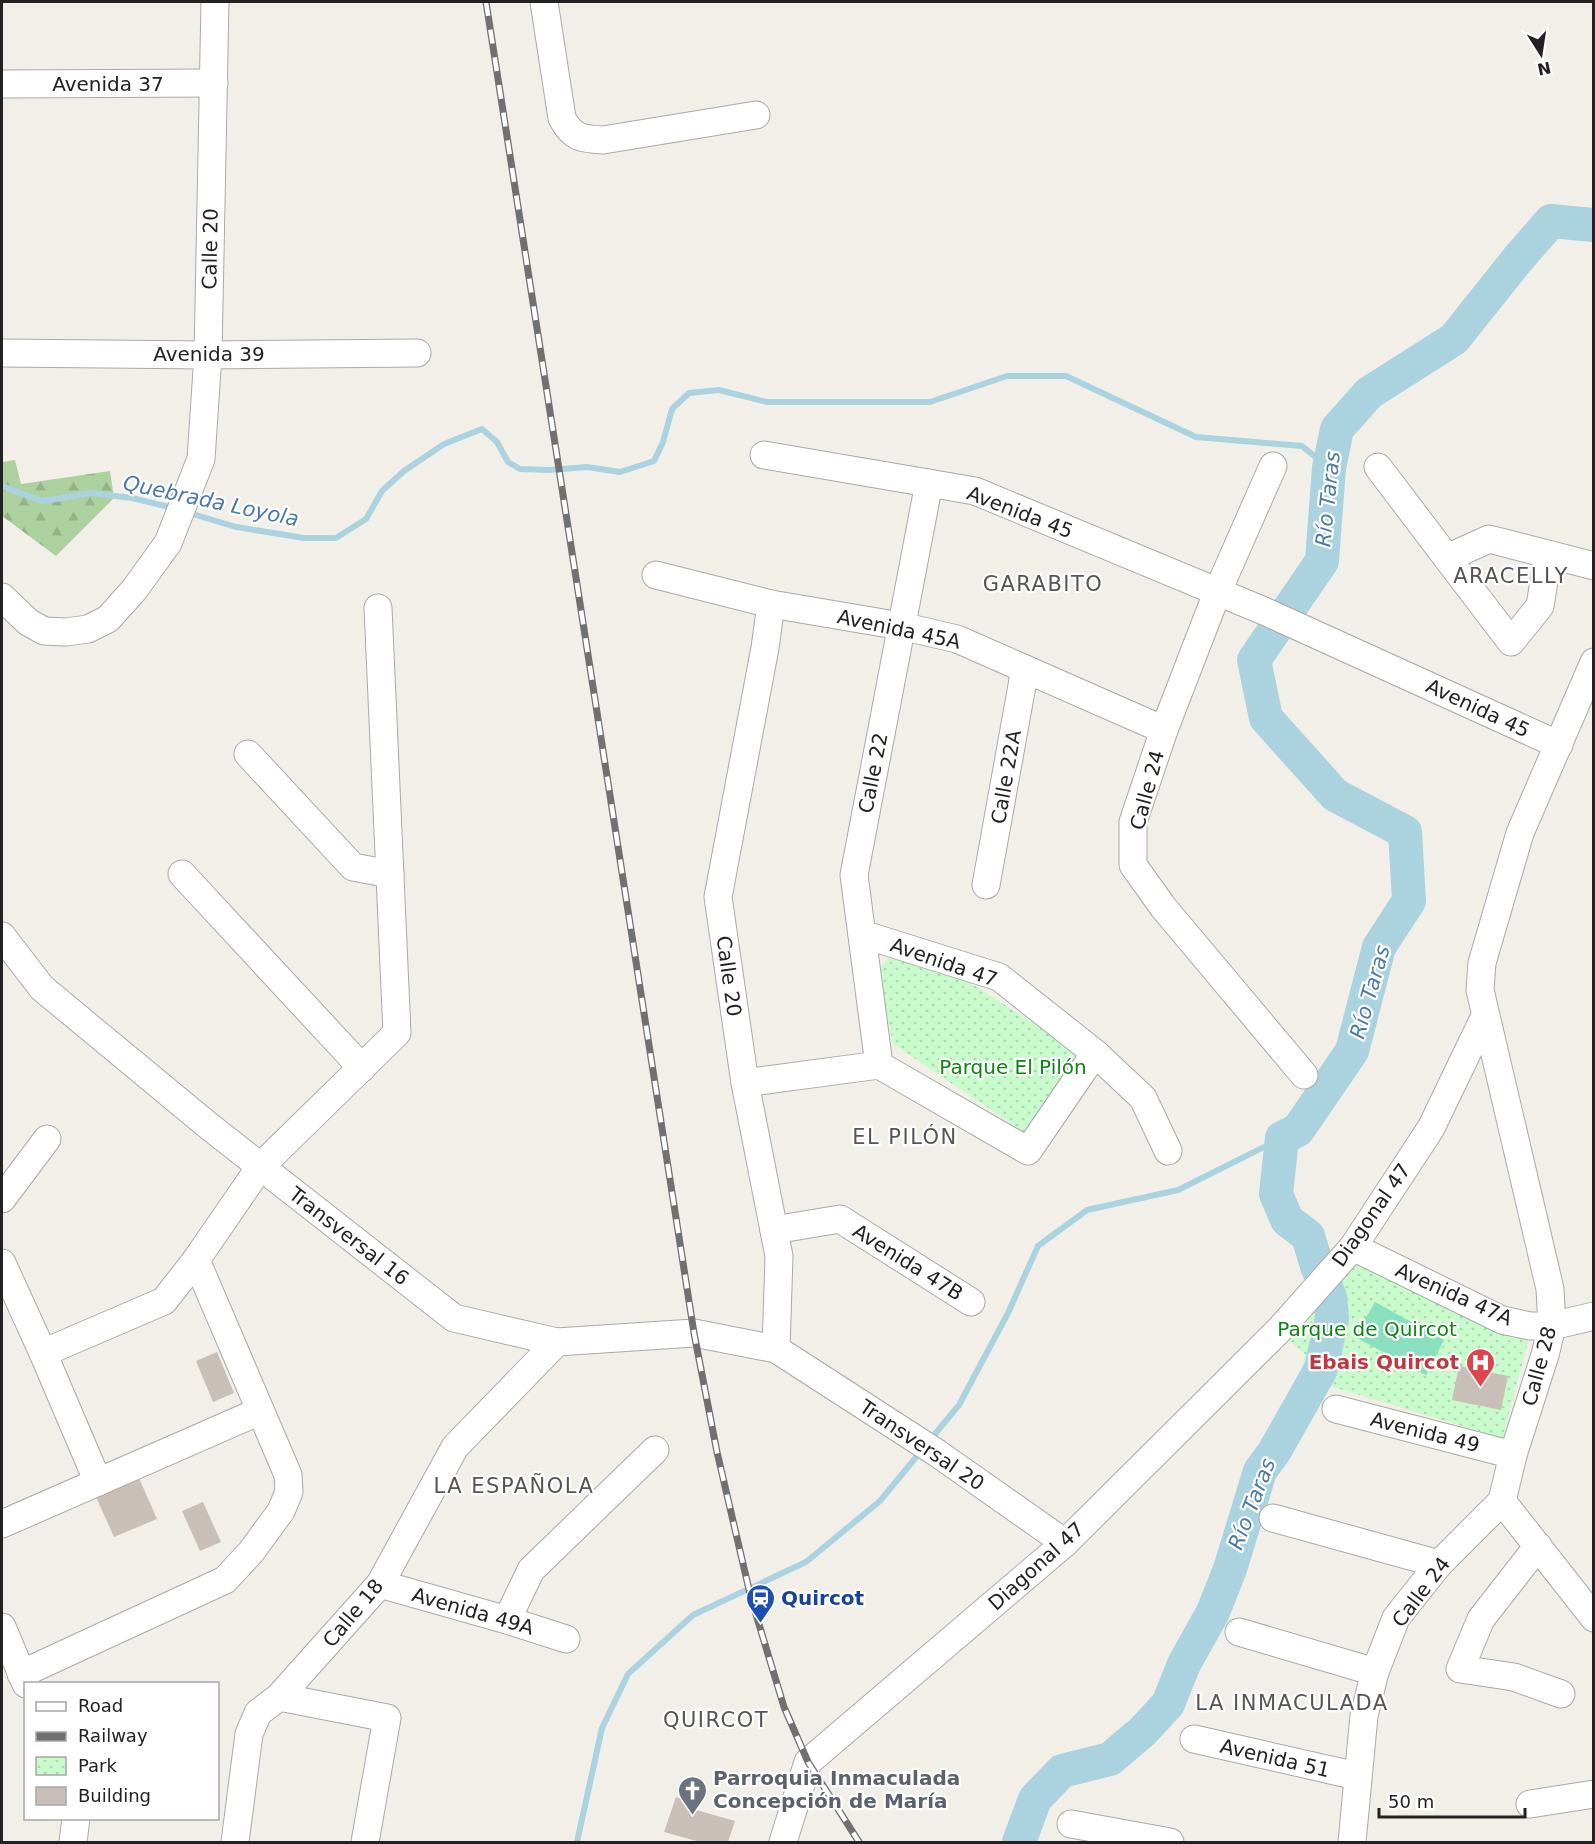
<svg xmlns="http://www.w3.org/2000/svg" width="1595" height="1844" font-family="'DejaVu Sans',sans-serif">
<defs>
<pattern id="forest-firs" width="22" height="20" patternUnits="userSpaceOnUse" patternTransform="scale(1.5)"><rect width="22" height="20" fill="#add19e"/><path d="M5 1l3.5 6h-7zM16 11l3.5 6h-7z" fill="#95b388"/></pattern>
<pattern id="park-dots" width="8" height="8" patternUnits="userSpaceOnUse" patternTransform="scale(1.5)"><rect width="8" height="8" fill="#c8facc"/><path d="M2 2h.1M6 6h.1" fill="none" stroke="#acd6af" stroke-width="1.8" stroke-linecap="round"/></pattern>
</defs>
<rect width="100%" height="100%" fill="#f2efe9"/>
<!-- forest -->
<path fill="url(#forest-firs)" d="M15,460L21,484L110,471L114,498L56,556L2,516V462Z"/>
<!-- park -->
<g fill="url(#park-dots)">
<path d="M888,958L963,978L1083,1055L1028,1135L893,1044L877,972Z"/>
<path d="M1353,1247L1528,1342L1504,1432L1505,1439L1300,1377L1305,1354L1286,1338Z"/>
</g>
<!-- pitch -->
<path fill="#88e0be" d="M1375,1302L1444,1340L1426,1375L1355,1337Z"/>
<g fill="none" stroke-linecap="round" stroke-linejoin="round">
<!-- stream -->
<g stroke="#aad3df" stroke-width="6">
<path d="M2,486L42,501L91,493L132,498L173,508"/>
<path d="M186,512L236,527L304,538H336L366,519L382,491L404,471L444,444L482,429L497,442L508,462L520,469L549,470L587,467L620,472L654,461L663,442L672,409L689,393L719,390L767,402H930L1007,376H1066L1196,437L1302,446L1329,468"/>
<path d="M930,1440L959,1405L1008,1313L1038,1246L1087,1210L1178,1190L1282,1138"/>
<path d="M577,1842L602,1728L628,1674L693,1615L806,1562L880,1501L922,1450"/>
</g>
<!-- river -->
<path stroke="#aad3df" stroke-width="34" d="M1019,1842L1035,1799L1062,1771L1110,1759L1143,1731L1168,1704L1184,1664L1213,1612L1230,1569L1260,1471L1274,1452L1321,1369L1332,1318L1330,1297L1317,1266L1308,1236L1287,1220L1276,1194L1282,1138L1298,1130L1352,1051L1379,947L1409,901L1405,832L1335,795L1266,718L1254,660L1322,561L1329,468L1337,429L1369,393L1454,339L1517,260L1551,221L1594,225"/>
</g>
<!-- building -->
<g fill="#c7bfb8">
<path d="M217,1352L234,1393L213,1402L196,1361Z"/>
<path d="M1459,1366L1508,1376L1501,1410L1452,1400Z"/>
<path d="M139,1478L157,1519L114,1537L96,1497Z"/>
<path d="M203,1502L221,1542L200,1551L182,1511Z"/>
<path d="M676,1797L695,1803L693,1809L735,1821L728,1842H700L664,1832Z"/>
</g>
<g fill="none" stroke-linecap="round" stroke-linejoin="round">
<defs>
<g id="minor">
<path d="M544,2L562,118C572,138 582,139 603,140L756,115"/>
<path d="M2,84L214,83"/>
<path d="M2,353L208,355L417,353"/>
<path d="M764,455L975,491L1264,611L1559,745"/>
<path d="M1273,466L1217,593L1164,730L1133,822V865L1163,907L1304,1075"/>
<path d="M1378,467L1447,558L1489,539L1594,566"/>
<path d="M1447,558L1511,642L1540,606L1548,556"/>
<path d="M656,575L771,604L901,626L957,639L1164,730"/>
<path d="M2,597L28,622L44,631L66,632L88,629L108,619L134,590L168,543L201,459L208,355L215,2"/>
<path d="M771,604L765,648L718,897L745,1083L779,1256L776,1349"/>
<path d="M248,754L353,867L390,874"/>
<path d="M182,874L362,1068"/>
<path d="M986,885L1025,669"/>
<path d="M862,934L999,977L1095,1053L1143,1098L1168,1151"/>
<path d="M2,936L42,988L210,1127L454,1318L557,1342L694,1333L776,1349L937,1453L1065,1543"/>
<path d="M879,1065L854,875L929,483"/>
<path d="M745,1083L879,1065L1028,1151L1095,1053"/>
<path d="M2,1199L47,1139"/>
<path d="M774,1230L840,1219L971,1302"/>
<path d="M1353,1247L1502,1320L1530,1326H1552L1594,1316"/>
<path d="M2,1263L43,1353"/>
<path d="M1336,1409L1513,1455"/>
<path d="M98,1482L43,1353L164,1301L196,1260"/>
<path d="M1502,1501L1513,1455L1545,1355L1552,1326L1550,1289L1480,990L1482,963L1520,833L1594,662"/>
<path d="M1502,1501L1594,1618"/>
<path d="M1273,1518L1439,1564"/>
<path d="M2,1524L260,1411"/>
<path d="M1538,1546L1481,1619L1460,1669L1514,1677L1561,1694"/>
<path d="M380,1584L507,1620L566,1639"/>
<path d="M507,1620L531,1570L655,1450"/>
<path d="M2,1627L26,1684"/>
<path d="M1239,1632L1375,1672"/>
<path d="M21,1674L225,1580L251,1552L281,1511L289,1492L288,1475L196,1260L260,1167L397,1033L378,608"/>
<path d="M279,1697L387,1718L365,1842"/>
<path d="M1194,1739L1357,1776"/>
<path d="M1530,1804L1594,1794"/>
<path d="M1071,1824L1170,1842"/>
<path d="M73,1842L76,1818"/>
<path d="M235,1842L249,1734L258,1713L279,1697L380,1584L455,1447L557,1342"/>
<path d="M783,1842L808,1762L1065,1543L1280,1329L1353,1247L1431,1128L1485,1016"/>
<path d="M1352,1842L1364,1716L1375,1672L1396,1618L1439,1564L1502,1501"/>
</g>
</defs>
<!-- minor casing -->
<use href="#minor" stroke="#a9a9a9" stroke-width="29"/>
<!-- minor -->
<use href="#minor" stroke="#fff" stroke-width="27"/>
<defs>
<path id="rail" d="M486,2L694,1333L717,1452L751,1598L784,1707L808,1762L859,1842"/>
</defs>
<!-- rail casing -->
<use href="#rail" stroke="#707070" stroke-width="7"/>
<!-- rail -->
<use href="#rail" stroke="#fff" stroke-width="4.5" stroke-dasharray="14" stroke-linecap="butt"/>
</g>
<!-- icons -->
<defs>
<symbol id="hospital-pin" viewBox="-11 -11 22 30"><path d="M0 17L-7.5 6A9.5 9.5 0 1 1 7.5 6Z" fill="#e0444e" stroke="#fff"/><path d="M-5-5h3v3.5h4V-5h3V5h-3V1.5h-4V5h-3Z" fill="#fff"/></symbol>
<symbol id="station-pin" viewBox="-11 -11 22 30"><path d="M0 17L-7.5 6A9.5 9.5 0 1 1 7.5 6Z" fill="#1a4fb4" stroke="#fff"/><path d="M-3-6H3Q5-6 5-4V2Q5 4 3 4L4.5 6H3L1.5 4h-3L-3 6H-4.5L-3 4Q-5 4-5 2V-4Q-5-6-3-6ZM-3.5-4v3h7v-3ZM-3.5 1v1.5H-2V1ZM2 1v1.5H3.5V1Z" fill="#fff"/></symbol>
<symbol id="church-pin" viewBox="-11 -11 22 30"><path d="M0 17L-7.5 6A9.5 9.5 0 1 1 7.5 6Z" fill="#6b7280" stroke="#fff"/><path d="M-1.2-6h2.4v3.5h3.3v2.4h-3.3V6h-2.4V-.1h-3.3v-2.4h3.3Z" fill="#fff"/></symbol>
</defs>
<g fill-rule="evenodd">
<use href="#hospital-pin" x="1464" y="1346" width="33" height="45"/>
<use href="#station-pin" x="744" y="1582" width="33" height="45"/>
<use href="#church-pin" x="676" y="1774" width="33" height="45"/>
</g>
<g text-anchor="middle" stroke-width="4.5" stroke-linejoin="round" paint-order="stroke">
<!-- street labels -->
<g font-size="20" fill="#222" stroke="#fff">
<text x="108" y="91">Avenida 37</text>
<text transform="translate(210 249) rotate(-89)" y="7">Calle 20</text>
<text x="209" y="361">Avenida 39</text>
<text transform="translate(1020 512) rotate(21)" y="7">Avenida 45</text>
<text transform="translate(899 629) rotate(12)" y="7">Avenida 45A</text>
<text transform="translate(1478 708) rotate(25)" y="7">Avenida 45</text>
<text transform="translate(873 773) rotate(-79)" y="7">Calle 22</text>
<text transform="translate(1006 777) rotate(-80)" y="7">Calle 22A</text>
<text transform="translate(1147 790) rotate(-75)" y="7">Calle 24</text>
<text transform="translate(944 962) rotate(19)" y="7">Avenida 47</text>
<text transform="translate(729 976) rotate(82)" y="7">Calle 20</text>
<text transform="translate(1371 1215) rotate(-55)" y="7">Diagonal 47</text>
<text transform="translate(349 1236) rotate(38)" y="7">Transversal 16</text>
<text transform="translate(908 1262) rotate(32)" y="7">Avenida 47B</text>
<text transform="translate(1454 1294) rotate(24)" y="7">Avenida 47A</text>
<text transform="translate(1539 1366) rotate(-75)" y="7">Calle 28</text>
<text transform="translate(1425 1432) rotate(14)" y="7">Avenida 49</text>
<text transform="translate(922 1445) rotate(34)" y="7">Transversal 20</text>
<text transform="translate(1036 1566) rotate(-42)" y="7">Diagonal 47</text>
<text transform="translate(1421 1592) rotate(-53)" y="7">Calle 24</text>
<text transform="translate(473 1611) rotate(16)" y="7">Avenida 49A</text>
<text transform="translate(353 1613) rotate(-50)" y="7">Calle 18</text>
<text transform="translate(1275 1758) rotate(13)" y="7">Avenida 51</text>
</g>
<!-- park labels -->
<g font-size="20" fill="#0c8416" stroke="#fff">
<text x="1013" y="1074">Parque El Pilón</text>
<text x="1367" y="1336">Parque de Quircot</text>
</g>
<!-- health labels -->
<g font-size="20" font-weight="bold" fill="#be3a42" stroke="#fff" text-anchor="end">
<text x="1459" y="1369">Ebais Quircot</text>
</g>
<!-- transit labels -->
<g font-size="20" font-weight="bold" fill="#164399" stroke="#fff" text-anchor="start">
<text x="781" y="1605">Quircot</text>
</g>
<!-- worship labels -->
<g font-size="20" font-weight="bold" fill="#5b616d" stroke="#fff" text-anchor="start">
<text x="713" y="1785">Parroquia Inmaculada<tspan x="713" dy="23">Concepción de María</tspan></text>
</g>
<!-- water labels -->
<g font-size="21" font-style="italic" fill="#4a7aab" stroke="#fff">
<text transform="translate(1328 499) rotate(-84)" y="7">Río Taras</text>
<text transform="translate(211 501) rotate(12)" y="7">Quebrada Loyola</text>
<text transform="translate(1370 992) rotate(-74)" y="7">Río Taras</text>
<text transform="translate(1252 1504) rotate(-69)" y="7">Río Taras</text>
</g>
<!-- neighbourhood labels -->
<g font-size="21" letter-spacing="1.5" fill="#555" stroke="#fff">
<text x="1511" y="583">ARACELLY</text>
<text x="1043" y="591">GARABITO</text>
<text x="905" y="1144">EL PILÓN</text>
<text x="514" y="1493">LA ESPAÑOLA</text>
<text x="1292" y="1710">LA INMACULADA</text>
<text x="716" y="1727">QUIRCOT</text>
</g>
</g>
<!-- border -->
<rect width="1595" height="1844" fill="none" stroke="#222222" stroke-width="6"/>
<!-- legend -->
<rect x="24" y="1682" width="195" height="138" fill="#ffffff" stroke="#a7a7a7" stroke-width="1.5"/>
<rect x="36" y="1702" width="30" height="9" fill="#ffffff" stroke="#a7a7a7" stroke-width="1.5"/>
<text x="78" y="1712" font-size="18" fill="#222222">Road</text>
<rect x="36" y="1732" width="30" height="9" fill="#707070" stroke="#a7a7a7" stroke-width="1.5"/>
<text x="78" y="1742" font-size="18" fill="#222222">Railway</text>
<rect x="36" y="1757" width="30" height="18" fill="url(#park-dots)" stroke="#a7a7a7" stroke-width="1.5"/>
<text x="78" y="1772" font-size="18" fill="#222222">Park</text>
<rect x="36" y="1787" width="30" height="18" fill="#c7bfb8" stroke="#a7a7a7" stroke-width="1.5"/>
<text x="78" y="1802" font-size="18" fill="#222222">Building</text>
<!-- north arrow -->
<g transform="translate(1541 54) rotate(168)" stroke="#ffffff" stroke-width="4.5" paint-order="stroke">
<path d="M0-4.5L10 22L0 15L-10 22Z" fill="#222222"/>
<text y="-9" font-size="16" font-weight="bold" text-anchor="middle" fill="#222222">N</text>
</g>
<!-- scale -->
<path d="M1379 1808v9h146v-9" fill="none" stroke="#222222" stroke-width="3"/>
<text x="1388" y="1808" font-size="18" fill="#222222" stroke="#ffffff" stroke-width="4.5" paint-order="stroke">50 m</text>
</svg>
